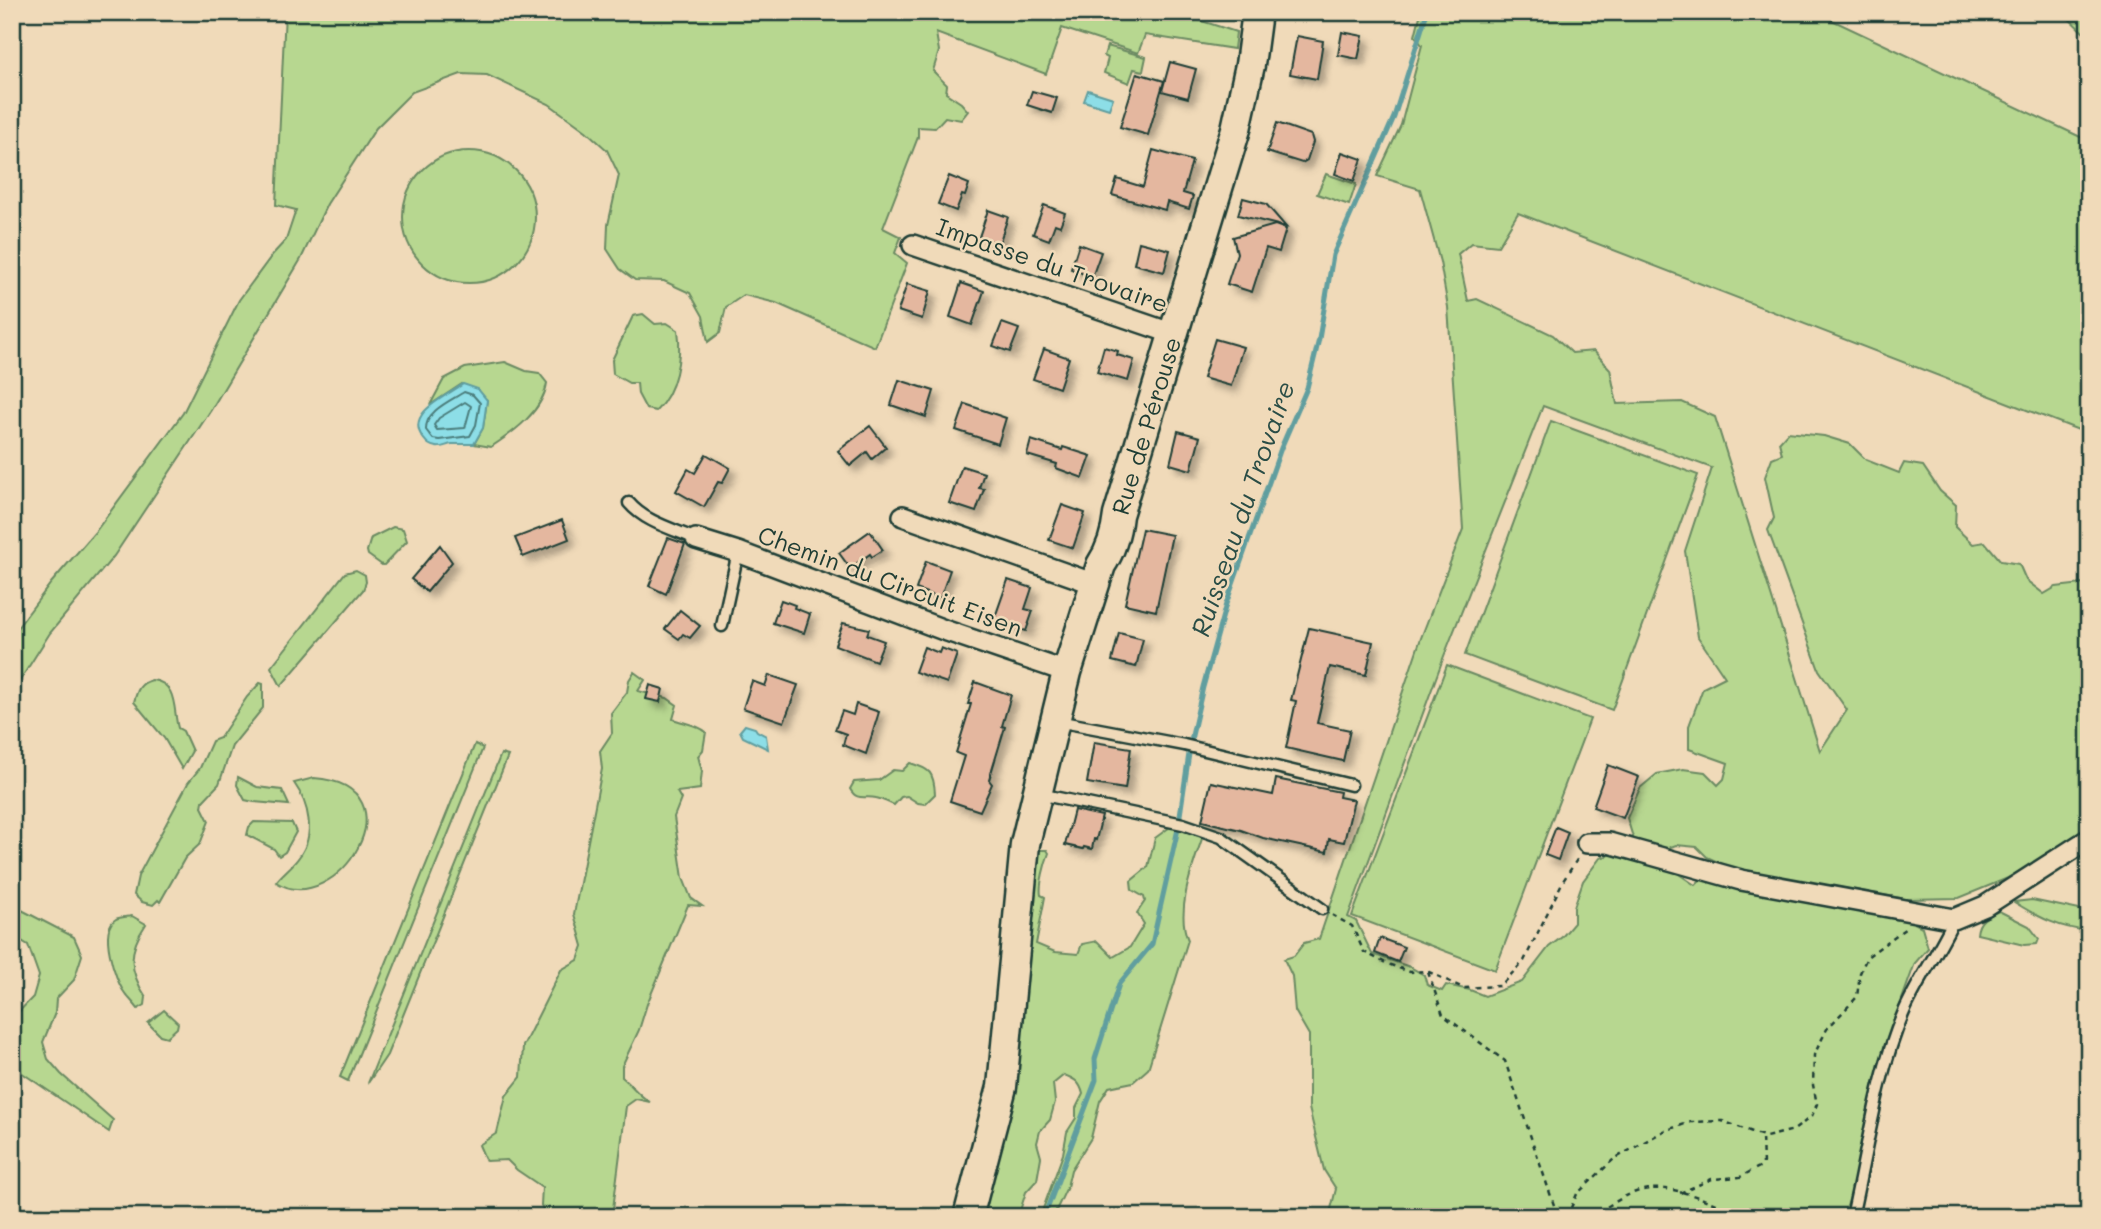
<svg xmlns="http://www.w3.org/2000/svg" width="2101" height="1229" font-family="Mali,sans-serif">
<defs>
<filter id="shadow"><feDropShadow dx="6" dy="6" stdDeviation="3.5" flood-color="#0004"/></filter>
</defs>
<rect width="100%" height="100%" fill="#f0dab9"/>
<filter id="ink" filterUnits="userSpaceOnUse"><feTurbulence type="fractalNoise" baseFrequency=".0143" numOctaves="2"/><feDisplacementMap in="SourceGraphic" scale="14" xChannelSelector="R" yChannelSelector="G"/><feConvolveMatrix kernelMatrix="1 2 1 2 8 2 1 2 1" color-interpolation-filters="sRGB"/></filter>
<g filter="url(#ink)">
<!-- green -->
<g fill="#b7d790" stroke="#6b8a62" stroke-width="2">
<path d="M285,12H1174L1236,32L1234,49L1145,35L1138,53L1062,28L1046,74L936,33L939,51L933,71L947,85L946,93L961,103L968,111L961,120L945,117L935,128L918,127V137L883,228L901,237L895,253L907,263L875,347L776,303L744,295L726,307L720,333L708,342L703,316L690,293L664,281L635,280L620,269L607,249L608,225L619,175L607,150L586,131L549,104L487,75L461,74L412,92L376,128L327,204L301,259L211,410L114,556L50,633L12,693V635L51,583L96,531L183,413L239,300L273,254L286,240L296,210L276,205Z"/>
<path d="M1421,12H1815L2089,141V434L1518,213L1498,246L1471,243L1458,254L1468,301L1477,299L1553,335L1572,353L1594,351L1610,369L1617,404L1682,402L1715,417L1820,751L1847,710L1819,670L1768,530L1774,518L1765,477L1772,458L1782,454L1779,442L1788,432L1824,436L1850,444L1866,460L1899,473L1904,463L1923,466L1940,491L1956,505L1955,527L1973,544L1985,542L2001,561L2019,564L2026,580L2044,594L2056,587L2082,584L2089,589V827L2048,856L2008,878L1959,898L1906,899L1809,882L1788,881L1733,869L1707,857L1697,847L1676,845L1665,849L1636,847L1627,818L1640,788L1657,774L1683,769L1705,772L1718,785L1724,779L1728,763L1689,749V726L1703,688L1725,677L1698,637L1685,551L1712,468L1543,406L1444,656L1348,917L1356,921L1372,954L1410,967L1424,975L1427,985L1442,991L1446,985L1470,990L1485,996L1522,982L1549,947L1562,937L1574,923V907L1583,881L1600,858L1616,853L1664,864L1695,885L1704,876L1808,902L1903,917L1922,927L1928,948L1915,963L1881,1058L1859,1165L1844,1217H1329L1336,1189L1324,1170L1309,1108V1035L1295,1011L1292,976L1284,959L1294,956L1304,943L1319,939L1421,638L1463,529L1448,307L1440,262L1420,189L1377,176L1401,125L1422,45L1415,36Z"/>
<path d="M2062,12L2089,13V38Z"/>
<path d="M1107,46L1146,57L1143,71L1134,69L1129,83L1104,73L1108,58L1104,56Z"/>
<circle cx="469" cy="217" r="66"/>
<path d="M1326,174L1356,184L1349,205L1317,194Z"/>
<path d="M643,314L655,324L667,323L678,330C682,357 676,392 656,411L646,409L638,394L637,383H629L613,374L612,360L633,316Z"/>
<path d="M505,362L526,371L539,373L547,383C543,411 514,432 491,447L474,444L483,428L487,400L462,384L430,405L444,379L465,368Z"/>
<path d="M1551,421L1698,475L1612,710L1465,655Z"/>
<path d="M393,527L403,529L407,541L384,565H382L368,555L367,551L371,538Z"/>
<path d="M356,570L365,575L366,582L363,590L281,686L271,667L345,573Z"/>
<path d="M1447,665L1590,719L1495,970L1352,916Z"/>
<path d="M634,672L645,680L638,691L667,698L677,705L673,719C683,723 699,725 706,732L703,750L698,756L702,771L700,789L677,792L681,799L674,817L683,878L691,898L702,906L688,905L647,1004L639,1030L622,1066V1077C633,1086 638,1095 650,1102L636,1099L626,1106L612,1217H546L541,1205L542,1187L517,1170L507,1160L486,1161L479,1145L497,1133L506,1096L521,1077L523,1046L561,970L578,960L583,946L574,914L602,769L600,751L612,733L611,713L627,692L629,680Z"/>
<path d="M152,680C178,683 173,710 178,728L183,731L192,751L182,769L164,738L134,702C137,691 139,683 152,680Z"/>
<path d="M260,683L263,684V708L232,746L219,784L203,801L202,807L209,821L200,844L185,858L160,902L158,900L153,905L142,902L134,895L138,876L188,783L200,768L212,741L220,738L247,697Z"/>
<path d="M475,744L483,748L348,1081L340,1077Z"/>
<path d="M501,754L508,756L387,1055L368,1083Z"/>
<path d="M910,763C930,769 934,772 935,794L925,804L918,803L907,796L901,797L894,805C888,803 882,799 876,798C865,795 857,802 850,789L854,782L879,780L893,770L902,771Z"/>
<path d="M238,777L257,787L282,790L289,805L254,802L245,800L237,785Z"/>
<path d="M314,778C422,786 336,921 276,882C283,873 293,866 299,857C316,835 309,804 294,783Z"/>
<path d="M254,822L292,823L296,832L285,852L279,856L274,849L247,835L249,827Z"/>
<path d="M1170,827L1203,836C1193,865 1175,911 1188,940L1148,1069L1133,1082L1109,1087L1100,1101L1091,1138L1071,1170L1067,1187L1053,1217H1040L1063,1154L1067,1132L1076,1118V1108L1083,1094C1080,1082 1075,1079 1064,1075L1053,1084L1055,1102L1050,1120L1040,1131L1037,1143L1041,1157L1037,1180L1026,1192L1018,1217H976L1034,858L1040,850H1047L1049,853C1045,863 1039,885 1041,895L1045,897L1036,944L1055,952L1078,954L1082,944L1097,941L1113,957L1130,947L1144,924L1137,913L1145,901L1144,897L1132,890L1131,881L1148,867L1155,838Z"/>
<path d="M2032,900L2089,912V931C2059,928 2040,918 2014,902Z"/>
<path d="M12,905L74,937L82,955L74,980L56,999L55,1013L43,1042L48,1059L61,1074L113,1120L109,1132L12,1066V1019L33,997L39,976L28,945L12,935Z"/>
<path d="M1999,911L2029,926L2039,939L2037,944L2024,945L1977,934C1978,920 1987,916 1999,911Z"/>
<path d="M132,916L146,924C128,951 128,970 146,997L145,1005L138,1009C134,1003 128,998 124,992C115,979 98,929 116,919C120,917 128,917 132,916Z"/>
<path d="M164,1010L178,1023L177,1028L167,1037L160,1035L148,1023Z"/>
<path d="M1280,1207L1325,1217H1258L1259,1214Z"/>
</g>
<!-- water -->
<g fill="#8ddee7" stroke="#619e9f" stroke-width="2">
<path d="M1088,90L1113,98L1109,109L1084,101Z"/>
<path d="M463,384L478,389L487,400L483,428L474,444C467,444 459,444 452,444C446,445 442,448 436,447C429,446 427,443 423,438C404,413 447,396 463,384Z"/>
<path d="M745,725L755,728L757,731L766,736L768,749L743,737L740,731Z"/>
</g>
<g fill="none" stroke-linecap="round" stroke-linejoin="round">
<!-- shore -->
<g stroke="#4b7d7c" stroke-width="2">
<path d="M464,392L473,395L480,403L476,425L470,436L439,440L433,439L426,430C425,411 450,401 464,392Z"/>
<path d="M465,402L471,406L465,428L437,430L434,425L439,418Z"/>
</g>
<!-- stream -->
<path stroke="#619e9f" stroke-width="5" d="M1044,1217L1096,1080L1095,1059L1119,984L1152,944L1178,829L1191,740L1203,687L1226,604L1281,448L1307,388L1319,339L1333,255L1394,117L1427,12"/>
</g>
<!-- building -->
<g fill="#e4b79f" stroke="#1f3d34" stroke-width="2" filter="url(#shadow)">
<path d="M1342,32L1363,36L1358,59L1338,55Z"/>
<path d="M1297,36L1323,41L1317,79L1290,74Z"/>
<path d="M1170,62L1196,69L1188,98L1162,91Z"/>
<path d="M1137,73L1164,81L1148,135L1120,127Z"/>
<path d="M1032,91L1057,98L1052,113L1027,105Z"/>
<path d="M1277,123L1311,135L1313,142L1307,160L1302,163L1267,152Z"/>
<path d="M1153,150L1192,161L1183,193L1193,196L1189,209L1167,202L1165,210L1112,195L1117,179L1143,187Z"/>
<path d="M1342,152L1362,159L1354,181L1335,174Z"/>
<path d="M949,176L969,184L965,196L962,195L956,211L938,204Z"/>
<path d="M1243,198L1266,204L1286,227L1238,215Z"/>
<path d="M1044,205L1065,213L1060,226L1055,224L1049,240L1033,234Z"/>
<path d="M988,210L1008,217L999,244L979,237Z"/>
<path d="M1275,225L1286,229L1279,252L1266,248L1252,292L1227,284L1237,253L1233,237Z"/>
<path d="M1139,242L1170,250L1164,272L1134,264Z"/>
<path d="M1079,244L1101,252L1092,277L1071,269Z"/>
<path d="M961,283L984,291L972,325L950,317Z"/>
<path d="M907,284L930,291L922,319L898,311Z"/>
<path d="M1002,323L1019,329L1010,352L993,346Z"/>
<path d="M1215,339L1243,347L1231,386L1203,378Z"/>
<path d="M1104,347L1118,351L1117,355L1134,360L1128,381L1097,372Z"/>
<path d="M1044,349L1069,358L1059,388L1033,379Z"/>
<path d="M899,380L934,391L926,417L891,405Z"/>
<path d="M965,404L1006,418L998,444L956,430Z"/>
<path d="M870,426L886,447L872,459L867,452L850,466L838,451Z"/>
<path d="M1178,431L1200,437L1191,470L1170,464Z"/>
<path d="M1031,440L1062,450L1063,447L1091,456L1083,478L1056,468L1057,464L1027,455Z"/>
<path d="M706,454L730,468L722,483L718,482L704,507L676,491L688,469L695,473Z"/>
<path d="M962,466L984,473L979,488L984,489L976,512L949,503Z"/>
<path d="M1062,505L1085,513L1073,548L1049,540Z"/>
<path d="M562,520L569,539L523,557L515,538Z"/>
<path d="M1142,529L1172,535L1156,611L1125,604Z"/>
<path d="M870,531L883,550L872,557L870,554L850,568L839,553Z"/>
<path d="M668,538L685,544L666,594L649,586Z"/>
<path d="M440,545L452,562L427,592L411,579Z"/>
<path d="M926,561L950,570L940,598L916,589Z"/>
<path d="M1008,580L1032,588L1025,609L1033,611L1026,631L994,620Z"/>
<path d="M781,600L795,605L794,608L810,614L804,633L773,623Z"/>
<path d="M680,610L700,626L690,638L683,634L679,639L665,629Z"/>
<path d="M843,623L869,629L867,635L884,641L876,661L835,645Z"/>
<path d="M1309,628L1373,642L1366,675L1330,667L1317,723L1350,730L1343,761L1286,748L1296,701L1291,700Z"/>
<path d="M1119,633L1143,639L1136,667L1112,661Z"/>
<path d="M924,647L939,653L941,648L957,654L947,683L915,672Z"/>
<path d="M769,675L798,685L784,722L743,708L752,681L765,686Z"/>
<path d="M975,682L1011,695L1002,726L1005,727L989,780L992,784L980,811L950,801L964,756L956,753L971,704H968Z"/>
<path d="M650,685L663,689L660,702L646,699Z"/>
<path d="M856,704L879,712L866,754L843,745L846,734L835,730L842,711L853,715Z"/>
<path d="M1094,742L1131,748L1125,789L1087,783Z"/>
<path d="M1608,765L1639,777L1623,818L1593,807Z"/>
<path d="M1276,779L1340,792L1339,797L1354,800L1344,842L1329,839L1327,852L1263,838L1241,830L1202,821L1211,782L1273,795Z"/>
<path d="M1074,810L1102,816L1096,840L1094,839L1092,849L1084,847L1083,849L1065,845Z"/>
<path d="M1556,827L1568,832L1558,860L1545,855Z"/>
<path d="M1380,938L1404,947L1398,962L1375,953Z"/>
</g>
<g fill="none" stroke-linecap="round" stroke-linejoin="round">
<defs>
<g id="lane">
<path d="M629,503C645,522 673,529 696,539"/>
<path d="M722,626L738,552"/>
<path d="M1057,721L1184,745L1351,785"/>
<path d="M1039,794L1183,824L1221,837L1322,909"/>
<path d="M1852,1217C1867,1151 1877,1075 1903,1014C1917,981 1939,952 1954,919"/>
</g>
<g id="street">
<path d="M913,245L1174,334"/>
<path d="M903,516L1095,584"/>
<path d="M696,539L738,552L944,630L1067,672"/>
<path d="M1587,843H1609L1741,880L1954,919L1985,906L2089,839"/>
</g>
<path id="secondary" d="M968,1217L1002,1087L1025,844L1067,672L1101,565C1111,550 1116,534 1118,515L1236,129L1250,65L1257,12"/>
</defs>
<!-- lane casing -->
<use href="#lane" stroke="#1f3d34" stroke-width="15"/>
<!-- street casing -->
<use href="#street" stroke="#1f3d34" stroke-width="24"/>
<!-- secondary casing -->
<use href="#secondary" stroke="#1f3d34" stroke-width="33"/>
<!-- path -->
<g stroke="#1f3d34" stroke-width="2.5" stroke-dasharray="5 5" stroke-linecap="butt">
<path d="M1332,915L1352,926L1364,952L1388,964L1410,972L1427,971L1463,988L1500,986L1524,961L1563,881L1578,858"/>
<path d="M1428,972L1443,1015L1505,1061L1558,1217"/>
<path d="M1680,1193L1712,1179L1740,1177L1763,1165L1762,1135"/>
<path d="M1567,1217L1577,1194L1614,1159L1664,1131L1691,1122L1722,1121L1766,1137L1794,1130L1812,1116L1817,1104L1813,1085L1814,1055L1827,1029L1857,997L1860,973L1867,957L1906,928"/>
<path d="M1590,1217C1604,1209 1618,1199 1633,1193C1669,1179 1711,1202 1743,1217"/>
</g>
<!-- lane -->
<use href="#lane" stroke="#f0dab9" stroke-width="10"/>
<!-- street -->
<use href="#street" stroke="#f0dab9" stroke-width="19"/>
<!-- secondary -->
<use href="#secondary" stroke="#f0dab9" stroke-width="28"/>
</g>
</g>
<g text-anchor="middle" stroke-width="5" stroke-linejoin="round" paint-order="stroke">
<!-- street labels -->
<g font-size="24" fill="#1f3d34" stroke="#f0dab9">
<text transform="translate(1052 266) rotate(19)" y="8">Impasse du Trovaire</text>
<text transform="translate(1147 426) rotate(-73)" y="8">Rue de Pérouse</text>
<text transform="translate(890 582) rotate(20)" y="8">Chemin du Circuit Eisen</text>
</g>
<!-- water labels -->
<g font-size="26" font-style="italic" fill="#2a4d46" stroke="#f0dab9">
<text transform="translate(1243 509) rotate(-71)" y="9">Ruisseau du Trovaire</text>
</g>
</g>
<!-- margin -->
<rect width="2101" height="1229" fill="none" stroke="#f0dab9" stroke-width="42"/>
<rect x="21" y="21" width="2059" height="1187" fill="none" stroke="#1f3d34" stroke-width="2.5" filter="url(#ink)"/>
</svg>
